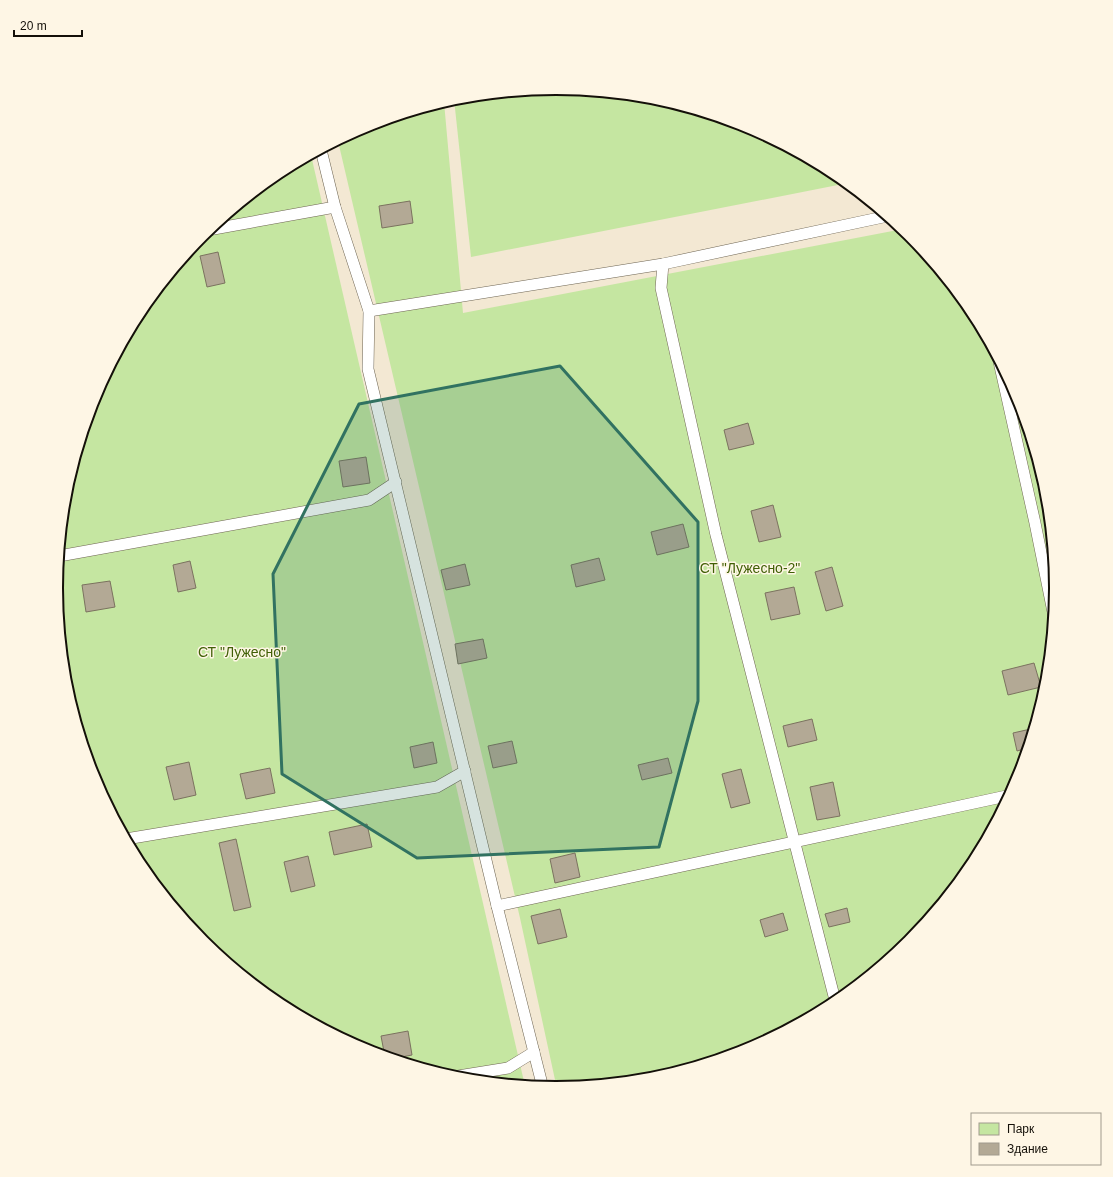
<svg xmlns="http://www.w3.org/2000/svg" width="1113" height="1177" font-family="Helvetica,sans-serif">
<rect width="100%" height="100%" fill="#f3e8d3"/>
<!-- green -->
<g fill="#c5e6a1">
<path d="M557,88L654,98L748,126L835,172L848,183L471,257L454,99Z"/>
<path d="M444,102L463,313L903,229L911,235L973,311L1019,397L1047,491L1057,589L1047,686L1019,780L973,867L910,943L834,1005L748,1051L654,1079L557,1089L520,918L338,141L365,126Z"/>
<path d="M311,155L525,1086L459,1079L365,1051L278,1005L202,942L140,866L94,780L66,686L56,588L66,491L94,397L140,310L203,234L279,172Z"/>
</g>
<!-- building -->
<g fill="#b3a995" stroke="#7b725f">
<path d="M410,201L413,223L382,228L379,206Z"/>
<path d="M218,252L225,283L207,287L200,256Z"/>
<path d="M748,423L754,444L729,450L724,430Z"/>
<path d="M366,457L370,483L343,487L339,461Z"/>
<path d="M773,505L781,537L759,542L751,511Z"/>
<path d="M683,524L689,547L657,555L651,532Z"/>
<path d="M599,558L605,580L576,587L571,565Z"/>
<path d="M190,561L196,588L178,592L173,565Z"/>
<path d="M465,564L470,585L446,590L441,570Z"/>
<path d="M832,567L843,606L826,611L815,572Z"/>
<path d="M110,581L115,607L86,612L82,585Z"/>
<path d="M794,587L800,614L771,620L765,593Z"/>
<path d="M483,639L487,658L458,664L455,644Z"/>
<path d="M1034,663L1041,687L1008,695L1002,671Z"/>
<path d="M812,719L817,740L788,747L783,726Z"/>
<path d="M1035,728L1028,748L1017,751L1013,733Z"/>
<path d="M512,741L517,763L493,768L488,746Z"/>
<path d="M433,742L437,763L414,768L410,747Z"/>
<path d="M668,758L672,773L642,780L638,765Z"/>
<path d="M189,762L196,795L174,800L166,767Z"/>
<path d="M270,768L275,793L246,799L240,774Z"/>
<path d="M741,769L750,803L731,808L722,774Z"/>
<path d="M833,782L840,816L817,820L810,787Z"/>
<path d="M367,824L372,847L334,855L329,832Z"/>
<path d="M236,839L251,907L234,911L219,843Z"/>
<path d="M575,853L580,877L555,883L550,859Z"/>
<path d="M308,856L315,886L291,892L284,862Z"/>
<path d="M847,908L850,922L829,927L825,914Z"/>
<path d="M560,909L567,937L538,944L531,916Z"/>
<path d="M783,913L788,930L765,937L760,920Z"/>
<path d="M408,1031L412,1055L391,1059L385,1057L381,1036Z"/>
</g>
<g fill="none" stroke-linecap="round" stroke-linejoin="round">
<defs>
<g id="service">
<path d="M321,150L335,207L369,311L368,369L497,906L543,1088"/>
<path d="M208,230L335,207"/>
<path d="M663,264L661,288L716,535L836,1004"/>
<path d="M369,311L663,264L888,216"/>
<path d="M998,357L1035,523L1054,617"/>
<path d="M59,556L369,500L396,482"/>
<path d="M126,839L437,787L465,771"/>
<path d="M497,906L1011,795"/>
<path d="M452,1077L508,1068L534,1052"/>
</g>
</defs>
<!-- service casing -->
<use href="#service" stroke="#6e6553" stroke-width="12"/>
<!-- service -->
<use href="#service" stroke="#fff" stroke-width="11"/>
</g>
<!-- marked area -->
<path fill="#317261" fill-opacity="0.2" stroke="#317261" stroke-width="3" stroke-linejoin="round" d="M560,366L698,522V701L659,847L417,858L282,774L273,574L359,404Z"/>
<g text-anchor="middle" stroke-width="3" stroke-linejoin="round" paint-order="stroke">
<!-- park labels -->
<g font-size="14" fill="#405f05" stroke="#fef6e5">
<text x="750" y="573">СТ "Лужесно-2"</text>
<text x="242" y="657">СТ "Лужесно"</text>
</g>
</g>
<!-- crop -->
<path d="M0 0H1113V1177H0ZM63 588a493 493 0 1 1 986 0a493 493 0 1 1-986 0Z" fill="#fef6e5" fill-rule="evenodd"/>
<path fill="none" stroke="#141009" stroke-width="2" d="M63 588a493 493 0 1 1 986 0a493 493 0 1 1-986 0Z"/>
<!-- legend -->
<rect x="971" y="1113" width="130" height="52" fill="#fef6e5" stroke="#a09a8d"/>
<rect x="979" y="1123" width="20" height="12" fill="#c5e6a1" stroke="#a09a8d"/>
<text x="1007" y="1133" font-size="12" fill="#141009">Парк</text>
<rect x="979" y="1143" width="20" height="12" fill="#b3a995" stroke="#a09a8d"/>
<text x="1007" y="1153" font-size="12" fill="#141009">Здание</text>
<!-- scale -->
<path d="M14 30v6h68v-6" fill="none" stroke="#141009" stroke-width="2"/>
<text x="20" y="30" font-size="12" fill="#141009" stroke="#fef6e5" stroke-width="3" paint-order="stroke">20 m</text>
</svg>
